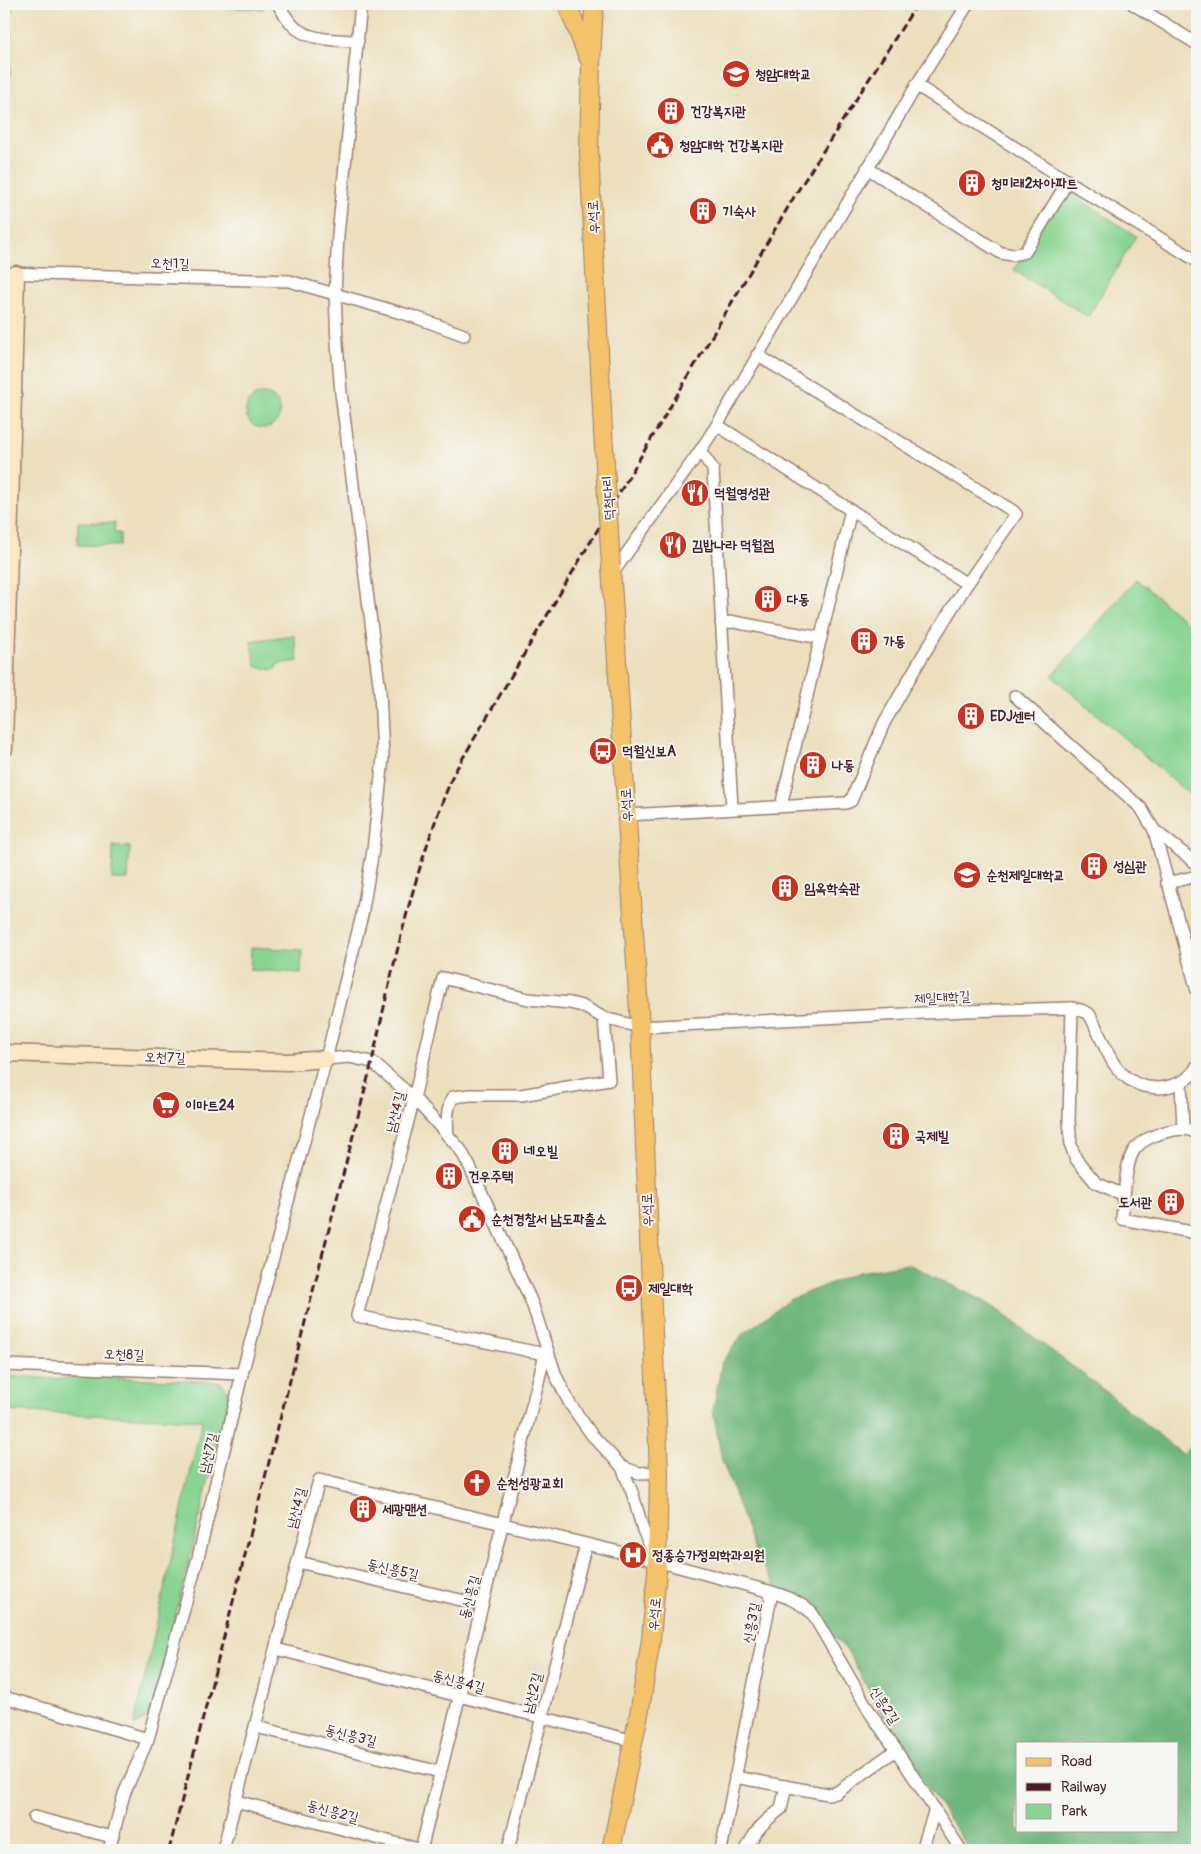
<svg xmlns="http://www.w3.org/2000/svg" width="1201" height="1854" font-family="Pangolin,'Poor Story',sans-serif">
<rect width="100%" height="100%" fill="#f6f6f2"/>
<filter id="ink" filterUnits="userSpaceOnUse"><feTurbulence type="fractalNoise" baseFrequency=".02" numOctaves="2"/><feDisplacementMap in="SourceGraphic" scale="10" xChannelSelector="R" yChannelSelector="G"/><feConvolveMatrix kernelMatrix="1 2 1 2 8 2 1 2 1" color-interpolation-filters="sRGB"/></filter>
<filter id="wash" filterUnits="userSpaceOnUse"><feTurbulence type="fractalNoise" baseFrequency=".0096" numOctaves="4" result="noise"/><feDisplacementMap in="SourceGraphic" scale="20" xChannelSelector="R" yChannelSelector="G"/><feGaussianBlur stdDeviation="1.12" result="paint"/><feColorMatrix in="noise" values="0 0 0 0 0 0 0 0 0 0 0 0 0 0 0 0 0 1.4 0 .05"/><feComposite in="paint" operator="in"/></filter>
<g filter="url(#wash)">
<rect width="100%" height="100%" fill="#ecdfbd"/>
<!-- green -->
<g fill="#88d491" stroke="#697a5e">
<path d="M4,4H12L4,251Z"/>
<path d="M127,4H263L264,9Z"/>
<path d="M778,4H814L809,12Z"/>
<path d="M1070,193L1136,236L1088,317L1014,270L1060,195Z"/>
<path d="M4,289L10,299L4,498Z"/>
<circle cx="263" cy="411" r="17"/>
<path d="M78,522L115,523L114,533H120V546L77,545Z"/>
<path d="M1136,579L1197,631V801L1052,676Z"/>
<path d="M294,635L298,661L277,664L276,669C269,670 263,669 256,666L251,641Z"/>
<path d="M113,846L130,847L128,879H112Z"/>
<path d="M251,947L302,950L301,973L250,970Z"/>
<path d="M7,1376L60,1379L79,1376L220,1382L230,1393L151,1716L134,1726L202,1420L4,1411V1379Z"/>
</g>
<!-- forest -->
<path fill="#6eb67b" stroke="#5c6a53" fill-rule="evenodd" d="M909,1264L991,1305L1105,1391L1183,1455L1197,1438V1850H970L900,1747L848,1652L812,1613L781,1595L757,1557L722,1460L713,1411L722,1362L742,1335L789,1300L858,1272ZM1017,1743H1177V1830H1017Z"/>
</g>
<g filter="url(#ink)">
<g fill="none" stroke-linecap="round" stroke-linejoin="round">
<defs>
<g id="street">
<path d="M278,4C283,12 289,23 297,29C313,41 339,40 358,41"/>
<path d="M1133,4L1197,44"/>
<path d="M916,85L1090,195L1197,261"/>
<path d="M867,168L1001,253L1013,255L1025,252L1068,181"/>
<path d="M4,273L289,281L415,317L464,335"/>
<path d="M717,425L967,584"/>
<path d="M700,451L713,469L732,808"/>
<path d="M612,574L700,451L717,425L921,78L968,4"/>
<path d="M721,623L734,622L821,638"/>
<path d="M1015,696L1141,808L1154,830L1197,991"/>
<path d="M781,806L851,510"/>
<path d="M627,815L846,803L851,801L884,723L923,655L967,584L1016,514L1013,511L757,355"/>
<path d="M1154,830L1197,864"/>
<path d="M1167,883L1197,876"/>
<path d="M1072,1008L1069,1120L1071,1146L1076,1159L1096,1183L1124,1195L1122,1219L1197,1233"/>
<path d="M326,1059L349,1057L372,1062L414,1098L460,1149L470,1167L532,1303L556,1376L570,1404L592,1435L622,1467L639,1473L659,1472"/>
<path d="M1181,1083L1183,1129"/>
<path d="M448,1136C447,1123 446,1109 453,1097L470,1095H521L609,1080L604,1018L640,1027L965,1011L1072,1008L1081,1010L1089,1014C1105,1040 1109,1076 1143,1086C1152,1088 1162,1089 1170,1086C1183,1082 1191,1078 1197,1066"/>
<path d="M1124,1195C1126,1181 1126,1165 1133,1152C1140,1138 1167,1130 1182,1129C1187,1129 1193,1131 1197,1133"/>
<path d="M545,1354L357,1316L414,1098L443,978L528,999L570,1003L582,1006L604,1018"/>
<path d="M4,1365L242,1374"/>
<path d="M622,1467L633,1495L643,1530L655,1557"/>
<path d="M298,1562L482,1605"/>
<path d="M772,1592C787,1597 800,1602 812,1613L871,1714L896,1750L961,1850"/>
<path d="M276,1649L634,1741"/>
<path d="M4,1697L148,1739"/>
<path d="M256,1727L440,1772"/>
<path d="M735,1777L828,1794L836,1793L896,1750"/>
<path d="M236,1801L422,1850"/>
<path d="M34,1817L112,1837"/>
<path d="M109,1850L124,1794L148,1739L198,1558L242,1374L326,1059L362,915L373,850L383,758L380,691L341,393L337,344L335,294L338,235L361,4"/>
<path d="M223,1850L319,1480L657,1561L772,1592L721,1850"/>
<path d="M421,1850L545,1354H548"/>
<path d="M508,1850L586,1544"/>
<path d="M746,1850C755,1830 764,1822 781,1809L786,1786"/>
<path d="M922,1850L935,1809"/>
</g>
<g id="secondary">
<path d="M4,749L16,274"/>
<path d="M4,1053L288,1062L326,1059"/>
</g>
<g id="primary">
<path d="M567,4L588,57"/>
<path d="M594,4L591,63L589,151L603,431"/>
<path d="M611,1850L640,1709L651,1639L657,1571L659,1472L640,1027L611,566"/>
</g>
</defs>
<!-- street casing -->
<use href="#street" stroke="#9b7f74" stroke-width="14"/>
<!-- secondary casing -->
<use href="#secondary" stroke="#9b7f74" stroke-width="19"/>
<!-- primary casing -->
<use href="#primary" stroke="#9b7f74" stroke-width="20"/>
<!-- street -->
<use href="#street" stroke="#fff" stroke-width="11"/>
<!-- secondary -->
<use href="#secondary" stroke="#fae7c3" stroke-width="16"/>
<!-- primary -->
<use href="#primary" stroke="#f3c26a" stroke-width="18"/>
<!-- rail -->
<path stroke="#4a1f2b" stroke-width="3" stroke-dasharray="8 4" stroke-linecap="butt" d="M169,1850L372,1062C393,965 415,865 454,773L797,192L917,4"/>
<defs>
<path id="primary-bridge" d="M603,431L611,566"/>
</defs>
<!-- primary-bridge casing -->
<use href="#primary-bridge" stroke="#9b7f74" stroke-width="20" stroke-linecap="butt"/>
<!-- primary-bridge -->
<use href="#primary-bridge" stroke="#f3c26a" stroke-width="18"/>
</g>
</g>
<!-- icons -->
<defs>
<symbol id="university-disc" viewBox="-11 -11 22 22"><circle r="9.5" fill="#c8321e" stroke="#f6f6f2"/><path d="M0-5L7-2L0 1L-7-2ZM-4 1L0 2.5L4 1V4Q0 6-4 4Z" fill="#fff"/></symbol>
<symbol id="building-disc" viewBox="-11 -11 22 22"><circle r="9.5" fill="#c8321e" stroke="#f6f6f2"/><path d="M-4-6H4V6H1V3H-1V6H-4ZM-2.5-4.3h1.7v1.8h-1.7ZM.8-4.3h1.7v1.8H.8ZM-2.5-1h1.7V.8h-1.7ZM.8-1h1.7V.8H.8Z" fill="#fff"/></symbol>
<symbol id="civic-disc" viewBox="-11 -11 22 22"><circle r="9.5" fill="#c8321e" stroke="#f6f6f2"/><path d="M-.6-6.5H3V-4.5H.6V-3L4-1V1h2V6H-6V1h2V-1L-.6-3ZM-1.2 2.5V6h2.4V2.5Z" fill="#fff"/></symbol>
<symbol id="restaurant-disc" viewBox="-11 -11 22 22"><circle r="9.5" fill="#c8321e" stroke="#f6f6f2"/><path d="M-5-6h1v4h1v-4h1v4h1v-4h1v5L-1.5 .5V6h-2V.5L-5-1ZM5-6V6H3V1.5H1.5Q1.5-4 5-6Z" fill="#fff"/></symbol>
<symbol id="bus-disc" viewBox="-11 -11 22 22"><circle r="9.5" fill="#c8321e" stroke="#f6f6f2"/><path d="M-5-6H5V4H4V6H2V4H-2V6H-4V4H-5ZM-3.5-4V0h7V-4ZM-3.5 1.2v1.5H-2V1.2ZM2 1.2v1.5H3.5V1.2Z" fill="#fff"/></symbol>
<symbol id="supermarket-disc" viewBox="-11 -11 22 22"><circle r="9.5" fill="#c8321e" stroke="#f6f6f2"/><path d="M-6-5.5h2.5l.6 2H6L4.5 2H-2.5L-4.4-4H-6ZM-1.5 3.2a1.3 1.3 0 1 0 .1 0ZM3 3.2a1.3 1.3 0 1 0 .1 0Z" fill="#fff"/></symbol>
<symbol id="church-disc" viewBox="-11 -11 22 22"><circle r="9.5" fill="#c8321e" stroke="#f6f6f2"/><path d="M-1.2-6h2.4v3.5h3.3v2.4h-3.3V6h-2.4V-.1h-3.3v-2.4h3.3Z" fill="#fff"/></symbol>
<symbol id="hospital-disc" viewBox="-11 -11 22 22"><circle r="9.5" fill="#c8321e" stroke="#f6f6f2"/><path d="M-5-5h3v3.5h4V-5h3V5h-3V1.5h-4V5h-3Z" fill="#fff"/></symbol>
</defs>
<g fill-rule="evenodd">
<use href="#university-disc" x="720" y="58" width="32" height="32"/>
<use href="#building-disc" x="655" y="95" width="32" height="32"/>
<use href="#civic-disc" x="644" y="129" width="32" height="32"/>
<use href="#building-disc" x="956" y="167" width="32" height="32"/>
<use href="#building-disc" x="687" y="195" width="32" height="32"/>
<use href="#restaurant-disc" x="679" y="477" width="32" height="32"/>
<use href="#restaurant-disc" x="657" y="529" width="32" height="32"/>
<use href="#building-disc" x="752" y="583" width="32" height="32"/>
<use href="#building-disc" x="848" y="625" width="32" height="32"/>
<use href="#building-disc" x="955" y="700" width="32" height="32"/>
<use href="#bus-disc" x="587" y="735" width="32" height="32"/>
<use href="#building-disc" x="797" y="749" width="32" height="32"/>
<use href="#building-disc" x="1078" y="850" width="32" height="32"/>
<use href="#university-disc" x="951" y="859" width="32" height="32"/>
<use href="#building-disc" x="769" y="872" width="32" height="32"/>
<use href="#supermarket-disc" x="150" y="1089" width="32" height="32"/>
<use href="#building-disc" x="880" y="1120" width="32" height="32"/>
<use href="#building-disc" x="489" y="1135" width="32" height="32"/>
<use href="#building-disc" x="433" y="1160" width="32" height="32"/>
<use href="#building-disc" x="1155" y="1186" width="32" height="32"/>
<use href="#civic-disc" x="456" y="1203" width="32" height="32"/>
<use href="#bus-disc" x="613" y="1272" width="32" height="32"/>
<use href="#church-disc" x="461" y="1467" width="32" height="32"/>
<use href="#building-disc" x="347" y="1493" width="32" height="32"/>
<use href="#hospital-disc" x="617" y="1539" width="32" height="32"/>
</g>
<g text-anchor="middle" stroke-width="4" stroke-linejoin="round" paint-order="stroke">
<!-- poi labels -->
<g font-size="14" font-weight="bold" fill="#4a1f2b" stroke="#f6f6f2" text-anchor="start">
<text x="755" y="79">청암대학교</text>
<text x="690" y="116">건강복지관</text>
<text x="679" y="150">청암대학 건강복지관</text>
<text x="991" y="188">청미래2차아파트</text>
<text x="722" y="216">기숙사</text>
<text x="714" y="498">덕월영성관</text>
<text x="692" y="550">김밥나라 덕월점</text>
<text x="787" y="604">다동</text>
<text x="883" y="646">가동</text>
<text x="990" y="721">EDJ센터</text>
<text x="622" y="756">덕월신보A</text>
<text x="832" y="770">나동</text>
<text x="1113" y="871">성심관</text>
<text x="986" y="880">순천제일대학교</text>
<text x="804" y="893">임옥학숙관</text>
<text x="185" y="1110">이마트24</text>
<text x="915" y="1141">국제빌</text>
<text x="524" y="1156">네오빌</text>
<text x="468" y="1181">건우주택</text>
<text x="1152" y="1207" text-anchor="end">도서관</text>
<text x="491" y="1224">순천경찰서 남도파출소</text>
<text x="648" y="1293">제일대학</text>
<text x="496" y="1488">순천성광교회</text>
<text x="382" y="1514">세광맨션</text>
<text x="652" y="1560">정종승가정의학과의원</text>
</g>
<!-- street labels -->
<g font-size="14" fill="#4a1f2b" stroke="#f6f6f2">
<text transform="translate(593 217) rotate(-93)" y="5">우석로</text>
<text transform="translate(170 263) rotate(2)" y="5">오천1길</text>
<text transform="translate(608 498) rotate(-94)" y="5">덕척다리</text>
<text transform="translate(626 805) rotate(-93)" y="5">우석로</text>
<text transform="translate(942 997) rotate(-3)" y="5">제일대학길</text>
<text transform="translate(165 1057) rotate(2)" y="5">오천7길</text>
<text transform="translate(395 1112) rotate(-76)" y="5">남산4길</text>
<text transform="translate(647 1210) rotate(-92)" y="5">우석로</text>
<text transform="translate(124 1354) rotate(2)" y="5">오천8길</text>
<text transform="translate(208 1453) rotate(-77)" y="5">남산7길</text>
<text transform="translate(296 1508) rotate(-76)" y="5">남산4길</text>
<text transform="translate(393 1569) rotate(13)" y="5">동신흥5길</text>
<text transform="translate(469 1597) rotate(-75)" y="5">동신흥길</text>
<text transform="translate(654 1614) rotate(-85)" y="5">우석로</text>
<text transform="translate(751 1623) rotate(-79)" y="5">신흥3길</text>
<text transform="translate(459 1681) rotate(15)" y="5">동신흥4길</text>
<text transform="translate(532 1693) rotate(-76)" y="5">남산2길</text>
<text transform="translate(885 1705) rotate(57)" y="5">신흥2길</text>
<text transform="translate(351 1735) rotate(14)" y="5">동신흥3길</text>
<text transform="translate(333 1811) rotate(15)" y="5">동신흥2길</text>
</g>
</g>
<!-- margin -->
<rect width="1201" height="1854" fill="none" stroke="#f6f6f2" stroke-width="20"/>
<!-- legend -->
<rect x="1016" y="1742" width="162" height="90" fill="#f6f6f2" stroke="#b1a0a2"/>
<rect x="1026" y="1758" width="25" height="8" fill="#f3c26a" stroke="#b1a0a2"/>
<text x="1061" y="1766" font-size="15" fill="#4a1f2b">Road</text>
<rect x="1026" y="1783" width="25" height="8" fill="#4a1f2b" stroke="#b1a0a2"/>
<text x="1061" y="1792" font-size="15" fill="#4a1f2b">Railway</text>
<rect x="1026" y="1804" width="25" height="15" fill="#88d491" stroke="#b1a0a2"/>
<text x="1061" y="1816" font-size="15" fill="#4a1f2b">Park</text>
</svg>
